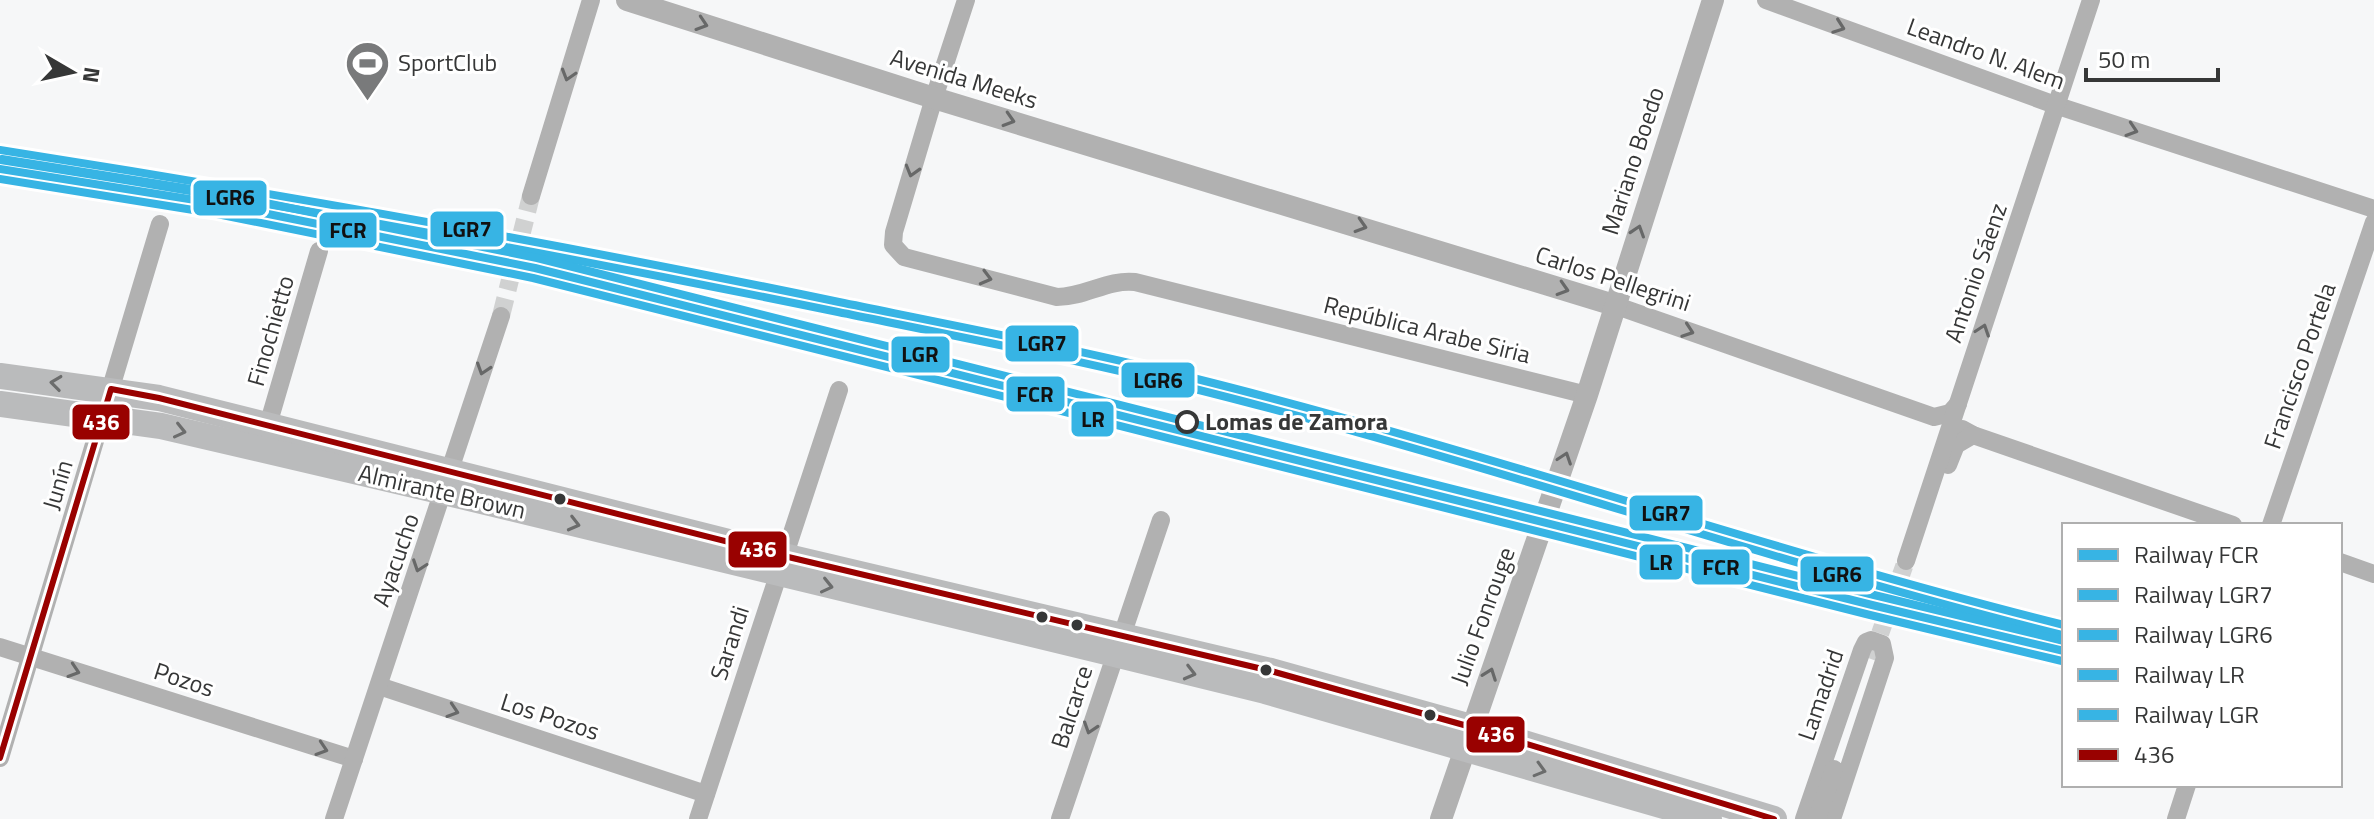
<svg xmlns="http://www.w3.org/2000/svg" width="2374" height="819" font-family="'Titillium Web',sans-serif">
<rect width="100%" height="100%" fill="#f6f7f8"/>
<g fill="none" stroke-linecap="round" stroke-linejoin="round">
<!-- minor-tunnel -->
<g stroke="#d0d1d1" stroke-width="18" stroke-dasharray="18 9" stroke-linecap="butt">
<path d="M501,316L531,196"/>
<path d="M1871,659L1906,561"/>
</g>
<!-- minor -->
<g stroke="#b1b1b1" stroke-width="18">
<path d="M966,0L934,98L894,232L893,245L904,257L1057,297C1085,297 1108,279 1135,282L1587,395"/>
<path d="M1766,0L2058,106L2374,209"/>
<path d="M531,196L591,0"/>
<path d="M1614,305L1934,417L1950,413L1958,404"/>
<path d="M268,425L319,251"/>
<path d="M1962,429L1973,435L2233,525"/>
<path d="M1948,465L1956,445L1973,435"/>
<path d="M2271,525L2374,222"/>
<path d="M1906,561L2091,0"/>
<path d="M2340,562L2374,574"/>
<path d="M0,647L354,759"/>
<path d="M379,686L706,794"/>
<path d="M0,758L160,224"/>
<path d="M334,819L501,316"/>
<path d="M698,819L839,390"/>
<path d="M1060,819L1161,520"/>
<path d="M1804,819L1862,650L1866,642L1871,640L1882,644L1885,658L1832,819"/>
<path d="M1817,819L1834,769"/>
<path d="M2176,819L2187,785"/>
</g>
<!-- tertiary -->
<g stroke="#b1b1b1" stroke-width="22">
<path d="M627,0L934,98L1614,305"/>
<path d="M1441,819L1587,395L1713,0"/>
</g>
<!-- secondary -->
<g stroke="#babbbc" stroke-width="26">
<path d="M0,376L159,398L784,556L1271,671L1471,727L1774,819"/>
<path d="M0,404L161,426L444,492L1115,654L1265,691L1709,819"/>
</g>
<defs>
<path id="bus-1" d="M0,758L111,389L159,398L784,556L1271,671L1471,727L1774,819"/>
</defs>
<!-- bus-1 casing -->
<use href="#bus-1" stroke="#fff" stroke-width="12"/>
<!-- bus-1 -->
<use href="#bus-1" stroke="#990100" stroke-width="6"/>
<defs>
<path id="rail-1" d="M0,169L214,203L535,268L1872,605L2064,651"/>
<path id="rail-2" d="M0,150C281,194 560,244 839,302C957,326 1076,349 1193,378C1486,451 1771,552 2064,625"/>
<path id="rail-3" d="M0,160C280,204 560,255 838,312C956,336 1074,359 1191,388C1484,461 1769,562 2062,635"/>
<path id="rail-4" d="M0,179L212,213L533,278L1870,615L2062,661"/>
<path id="rail-5" d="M2,159L216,193L537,258L1874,595L2064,641"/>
</defs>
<!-- rail-1 casing -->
<use href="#rail-1" stroke="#fff" stroke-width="14"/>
<!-- rail-2 casing -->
<use href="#rail-2" stroke="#fff" stroke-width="14"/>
<!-- rail-3 casing -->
<use href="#rail-3" stroke="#fff" stroke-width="14"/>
<!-- rail-4 casing -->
<use href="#rail-4" stroke="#fff" stroke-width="14"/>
<!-- rail-5 casing -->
<use href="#rail-5" stroke="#fff" stroke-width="14"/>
<!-- rail-1 -->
<use href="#rail-1" stroke="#37b4e4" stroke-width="8"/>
<!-- rail-2 -->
<use href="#rail-2" stroke="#37b4e4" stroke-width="8"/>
<!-- rail-3 -->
<use href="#rail-3" stroke="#37b4e4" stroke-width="8"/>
<!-- rail-4 -->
<use href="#rail-4" stroke="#37b4e4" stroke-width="8"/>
<!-- rail-5 -->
<use href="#rail-5" stroke="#37b4e4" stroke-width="8"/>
</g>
<!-- one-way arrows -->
<defs><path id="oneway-chevron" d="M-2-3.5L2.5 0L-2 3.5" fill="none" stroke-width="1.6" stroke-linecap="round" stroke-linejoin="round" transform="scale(2)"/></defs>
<g stroke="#676868">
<use href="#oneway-chevron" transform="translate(702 24) rotate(18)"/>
<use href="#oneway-chevron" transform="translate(1839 27) rotate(20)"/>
<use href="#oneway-chevron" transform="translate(568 75) rotate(107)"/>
<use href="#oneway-chevron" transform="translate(1009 120) rotate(17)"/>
<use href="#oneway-chevron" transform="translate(2132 130) rotate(18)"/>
<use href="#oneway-chevron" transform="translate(912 171) rotate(106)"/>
<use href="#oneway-chevron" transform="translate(1361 226) rotate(17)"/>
<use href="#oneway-chevron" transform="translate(1638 231) rotate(-72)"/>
<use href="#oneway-chevron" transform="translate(986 278) rotate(15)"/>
<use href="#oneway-chevron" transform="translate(1563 289) rotate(17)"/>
<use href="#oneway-chevron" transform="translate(1983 330) rotate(-71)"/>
<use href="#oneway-chevron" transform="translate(1688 331) rotate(19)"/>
<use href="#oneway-chevron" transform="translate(483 369) rotate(108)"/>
<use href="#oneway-chevron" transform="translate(1565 458) rotate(-71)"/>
<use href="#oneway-chevron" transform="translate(419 566) rotate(109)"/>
<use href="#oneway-chevron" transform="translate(74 671) rotate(18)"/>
<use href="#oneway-chevron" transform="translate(1490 674) rotate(-70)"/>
<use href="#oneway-chevron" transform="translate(453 711) rotate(18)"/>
<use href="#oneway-chevron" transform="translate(1090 728) rotate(108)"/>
<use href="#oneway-chevron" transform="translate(322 749) rotate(18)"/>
</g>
<g stroke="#6b6c6c">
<use href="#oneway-chevron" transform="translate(56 383) rotate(-173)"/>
<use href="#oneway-chevron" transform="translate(180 431) rotate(13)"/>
<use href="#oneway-chevron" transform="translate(574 524) rotate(14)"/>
<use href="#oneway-chevron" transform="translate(827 586) rotate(13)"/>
<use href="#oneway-chevron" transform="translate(1190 673) rotate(14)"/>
<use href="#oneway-chevron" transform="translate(1540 770) rotate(16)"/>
</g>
<!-- icons -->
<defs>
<symbol id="stadium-pin" viewBox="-11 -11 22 30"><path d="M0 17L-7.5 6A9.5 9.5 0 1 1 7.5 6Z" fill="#797a7b" stroke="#fff"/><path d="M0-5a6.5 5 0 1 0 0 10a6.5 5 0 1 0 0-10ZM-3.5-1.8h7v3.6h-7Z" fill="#fff"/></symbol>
</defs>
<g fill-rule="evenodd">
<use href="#stadium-pin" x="342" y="38" width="51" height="69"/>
</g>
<!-- markers -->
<circle fill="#fff" stroke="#363737" stroke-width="4" cx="1187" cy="422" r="10"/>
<g fill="#363737" stroke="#fff" stroke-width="3">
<circle cx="560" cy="499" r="7"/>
<circle cx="1042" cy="617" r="7"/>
<circle cx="1077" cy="625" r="7"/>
<circle cx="1266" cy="670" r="7"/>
<circle cx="1430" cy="715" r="7"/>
</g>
<g text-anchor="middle" stroke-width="6" stroke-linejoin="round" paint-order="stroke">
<!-- street labels -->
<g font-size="24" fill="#363737" stroke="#fff">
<text transform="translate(1986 54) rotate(20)" y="8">Leandro N. Alem</text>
<text transform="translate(964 79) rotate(17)" y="8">Avenida Meeks</text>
<text transform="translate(1633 161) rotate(-72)" y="8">Mariano Boedo</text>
<text transform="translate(1976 273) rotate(-71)" y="8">Antonio Sáenz</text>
<text transform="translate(1613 279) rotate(18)" y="8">Carlos Pellegrini</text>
<text transform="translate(1427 330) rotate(14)" y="8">República Arabe Siria</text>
<text transform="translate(271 331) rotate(-74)" y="8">Finochietto</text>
<text transform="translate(2300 366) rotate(-71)" y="8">Francisco Portela</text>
<text transform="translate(58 485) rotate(-73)" y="8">Junín</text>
<text transform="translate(442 492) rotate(13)" y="8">Almirante Brown</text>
<text transform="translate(396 560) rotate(-71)" y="8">Ayacucho</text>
<text transform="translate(1483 616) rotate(-70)" y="8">Julio Fonrouge</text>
<text transform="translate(730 643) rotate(-72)" y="8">Sarandi</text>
<text transform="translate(184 680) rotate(18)" y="8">Pozos</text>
<text transform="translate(1821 695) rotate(-71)" y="8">Lamadrid</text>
<text transform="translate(1072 707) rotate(-72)" y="8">Balcarce</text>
<text transform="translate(550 717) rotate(18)" y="8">Los Pozos</text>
</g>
<!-- poi labels -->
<g font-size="24" fill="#363737" stroke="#fff" text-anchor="start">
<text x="398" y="71">SportClub</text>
</g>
<!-- stop labels -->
<g font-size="24" font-weight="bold" fill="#363737" stroke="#fff" text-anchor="start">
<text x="1205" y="430">Lomas de Zamora</text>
</g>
</g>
<g stroke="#fff" stroke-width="3">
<rect x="192" y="179" width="76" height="38" rx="8" fill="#37b4e4"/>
<rect x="429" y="210" width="76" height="38" rx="8" fill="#37b4e4"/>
<rect x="318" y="211" width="60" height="38" rx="8" fill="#37b4e4"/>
<rect x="1004" y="324" width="76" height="39" rx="8" fill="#37b4e4"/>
<rect x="890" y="335" width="61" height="39" rx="8" fill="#37b4e4"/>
<rect x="1120" y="361" width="76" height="38" rx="8" fill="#37b4e4"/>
<rect x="1005" y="375" width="61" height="38" rx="8" fill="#37b4e4"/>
<rect x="1070" y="400" width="45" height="38" rx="8" fill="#37b4e4"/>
<rect x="71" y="403" width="60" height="38" rx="8" fill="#990100"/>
<rect x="1628" y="494" width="76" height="38" rx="8" fill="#37b4e4"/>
<rect x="727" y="530" width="61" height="39" rx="8" fill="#990100"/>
<rect x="1638" y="543" width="46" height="38" rx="8" fill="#37b4e4"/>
<rect x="1690" y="548" width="61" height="38" rx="8" fill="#37b4e4"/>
<rect x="1799" y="555" width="76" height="38" rx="8" fill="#37b4e4"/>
<rect x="1465" y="715" width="61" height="39" rx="8" fill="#990100"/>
</g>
<g font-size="22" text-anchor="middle" font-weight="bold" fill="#fff">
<text x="101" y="430">436</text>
<text x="758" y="557">436</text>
<text x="1496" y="742">436</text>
</g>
<g font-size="22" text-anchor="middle" font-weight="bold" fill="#111">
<text x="230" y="205">LGR6</text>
<text x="467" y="237">LGR7</text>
<text x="348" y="238">FCR</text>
<text x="1042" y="351">LGR7</text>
<text x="920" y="362">LGR</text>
<text x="1158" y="388">LGR6</text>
<text x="1035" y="402">FCR</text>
<text x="1093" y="427">LR</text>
<text x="1666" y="521">LGR7</text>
<text x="1661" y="570">LR</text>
<text x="1721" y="575">FCR</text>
<text x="1837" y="582">LGR6</text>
</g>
<!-- legend -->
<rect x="2062" y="523" width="280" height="264" fill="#ffffff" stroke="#afafaf" stroke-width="2"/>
<rect x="2078" y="549" width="40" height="12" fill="#37b4e4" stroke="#afafaf" stroke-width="2"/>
<text x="2134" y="563" font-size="24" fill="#363737">Railway FCR</text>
<rect x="2078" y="589" width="40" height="12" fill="#37b4e4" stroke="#afafaf" stroke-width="2"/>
<text x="2134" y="603" font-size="24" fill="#363737">Railway LGR7</text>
<rect x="2078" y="629" width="40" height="12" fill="#37b4e4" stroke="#afafaf" stroke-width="2"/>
<text x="2134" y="643" font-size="24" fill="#363737">Railway LGR6</text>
<rect x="2078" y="669" width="40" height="12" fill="#37b4e4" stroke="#afafaf" stroke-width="2"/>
<text x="2134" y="683" font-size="24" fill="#363737">Railway LR</text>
<rect x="2078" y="709" width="40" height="12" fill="#37b4e4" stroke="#afafaf" stroke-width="2"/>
<text x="2134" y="723" font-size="24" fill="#363737">Railway LGR</text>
<rect x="2078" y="749" width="40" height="12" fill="#990100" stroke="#afafaf" stroke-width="2"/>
<text x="2134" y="763" font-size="24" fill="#363737">436</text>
<!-- north arrow -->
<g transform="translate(72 72) rotate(99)" stroke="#ffffff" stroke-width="6" paint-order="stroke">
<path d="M0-6L14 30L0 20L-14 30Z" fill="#363737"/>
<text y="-12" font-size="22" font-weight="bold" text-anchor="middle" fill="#363737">N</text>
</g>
<!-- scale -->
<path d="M2086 68v12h132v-12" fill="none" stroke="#363737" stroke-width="4"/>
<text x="2098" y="68" font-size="24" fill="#363737" stroke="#ffffff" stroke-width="6" paint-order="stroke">50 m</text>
</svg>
